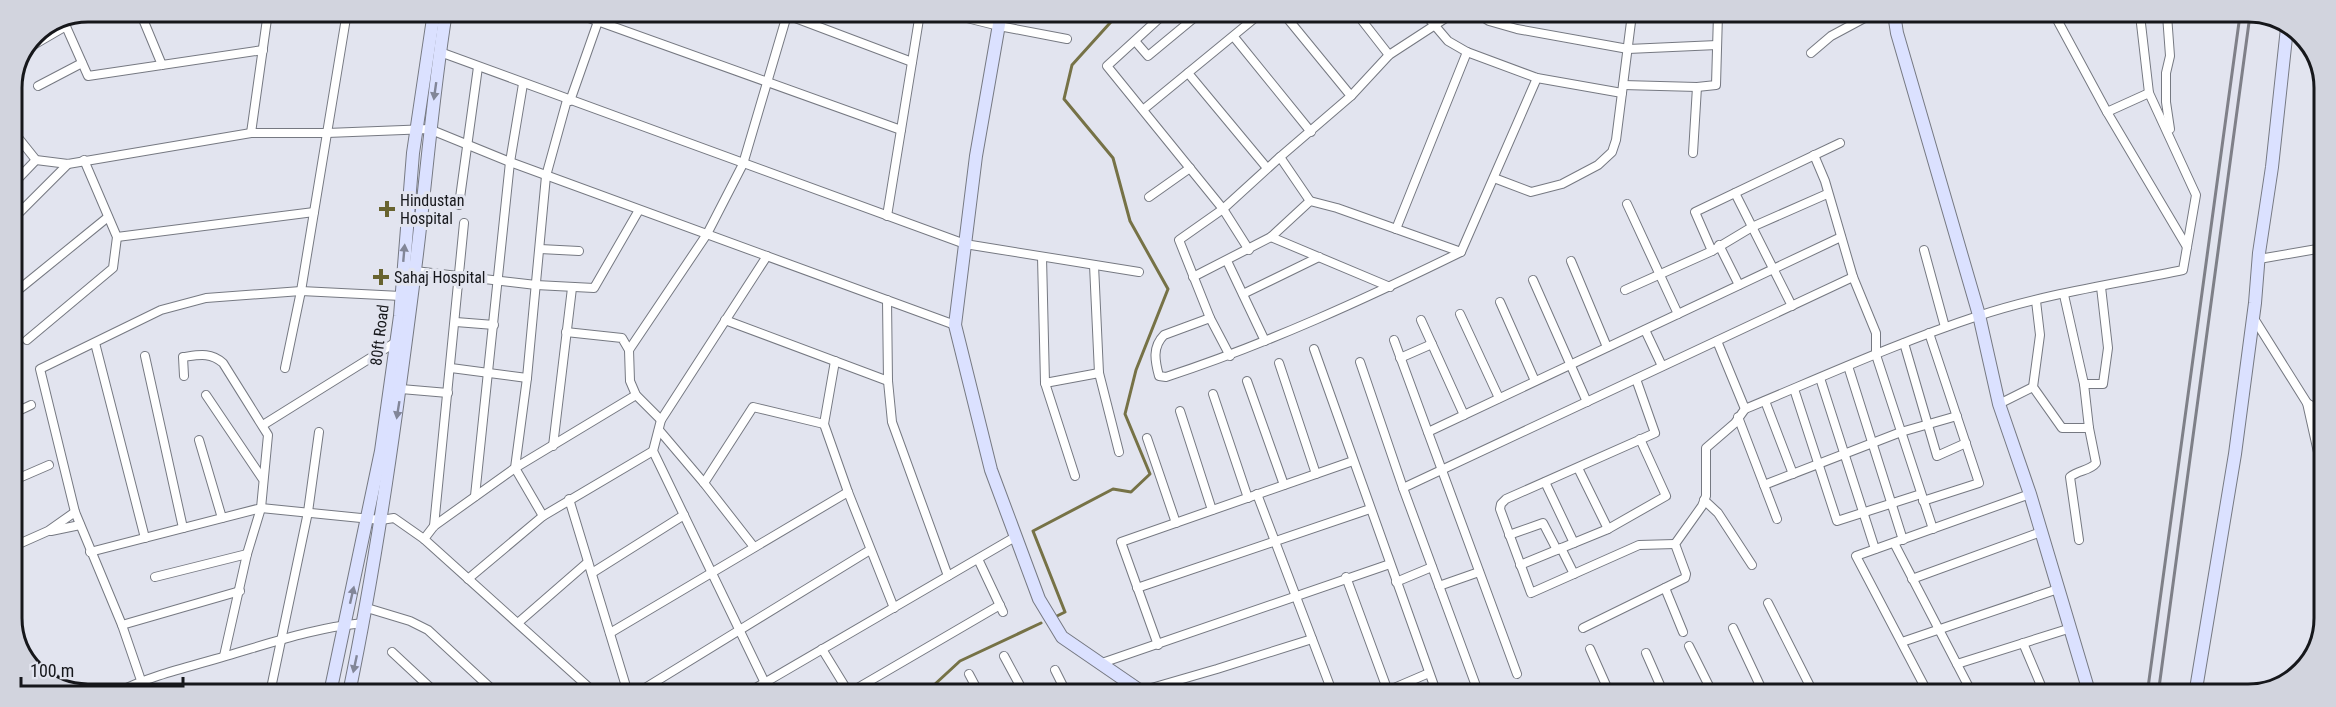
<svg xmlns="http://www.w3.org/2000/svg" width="2336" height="707" font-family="'Roboto Condensed',sans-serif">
<rect width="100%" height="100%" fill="#e2e4ef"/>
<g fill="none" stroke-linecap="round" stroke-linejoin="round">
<!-- stream -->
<g stroke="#767246" stroke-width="3">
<path d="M1055,617L1065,612L1033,531L1113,489L1131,492L1150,474L1125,414L1136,370L1168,289L1130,221L1113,158L1064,99L1072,65L1119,13"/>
<path d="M918,693L934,685L960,661L1041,623"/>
</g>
<defs>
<g id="street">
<path d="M140,12L162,65"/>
<path d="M575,13L901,130"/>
<path d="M782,13L912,62"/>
<path d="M947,13L999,26L1067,39"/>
<path d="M1165,13L1107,66L1223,209L1249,250"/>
<path d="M1283,13L1351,96"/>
<path d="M1357,14L1389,55"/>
<path d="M1425,14L1448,41L1467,52L1537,78L1622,93"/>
<path d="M1478,14L1489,21L1517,29L1628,49L1717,45"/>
<path d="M2054,14L2107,112L2187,247"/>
<path d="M2167,15L2170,56L2166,73V102L2170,129"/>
<path d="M64,22L88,76L263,50"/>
<path d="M1234,37L1311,132"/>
<path d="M1135,41L1148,56L1200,13"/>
<path d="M30,47L66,26"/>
<path d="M440,52L965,244L1139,272"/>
<path d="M1811,53L1831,36L1872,14"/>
<path d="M1188,73L1267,168"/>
<path d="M1623,85L1697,87L1716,85L1718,14"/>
<path d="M38,86L82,63"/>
<path d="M570,101L601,13"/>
<path d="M1144,109L1261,13"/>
<path d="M2107,112L2149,93"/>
<path d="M12,130L36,160L68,164L251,133H327L429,129L510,162L955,325"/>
<path d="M251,133L268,12"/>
<path d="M1693,153L1697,87"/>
<path d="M1814,155L1825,181L1853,277L1876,333V355L1933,529"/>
<path d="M1280,157L1310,201"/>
<path d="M1494,178L1531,192L1562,184L1598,165L1612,152L1616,140L1632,14"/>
<path d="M12,185L36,160"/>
<path d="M1735,193L1792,306"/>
<path d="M1149,197L1190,168"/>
<path d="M12,200L21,210"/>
<path d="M1627,204L1678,314"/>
<path d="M459,205L478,67"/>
<path d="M887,216L920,13"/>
<path d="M12,220L68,164"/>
<path d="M1396,229L1467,52"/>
<path d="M117,237L314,212"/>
<path d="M1271,237L1390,287"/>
<path d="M1719,245L1739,285"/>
<path d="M540,249L579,251"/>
<path d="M1924,250L1945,327"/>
<path d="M1712,251L1695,212L1840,143"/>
<path d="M1042,257L1045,383L1075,476"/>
<path d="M2259,259L2323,248"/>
<path d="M1227,261L1265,341"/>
<path d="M1571,261L1607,347"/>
<path d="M1094,265L1099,373L1119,452"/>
<path d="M415,271L536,285L594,288L639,210"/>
<path d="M1193,277L1271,237L1310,201L1337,208L1461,252"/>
<path d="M1533,280L1587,402"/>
<path d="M1625,290L1712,251L1752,227L1827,194"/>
<path d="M1243,294L1319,257"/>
<path d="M12,295L108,217"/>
<path d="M2064,295L2084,384L2089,428L2096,463C2090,471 2078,470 2070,477L2079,540"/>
<path d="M887,300L888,381L892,422L948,576"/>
<path d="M2036,301L2040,335L2033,387L2062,428H2089"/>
<path d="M1500,302L1535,381"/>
<path d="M1460,314L1499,398"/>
<path d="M2253,317L2307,403L2322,470"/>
<path d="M1210,318L1164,335C1152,347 1155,361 1159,376L1166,377C1267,344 1365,299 1461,252L1537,78"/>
<path d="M725,320L888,381"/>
<path d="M1421,320L1464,415"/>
<path d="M456,322L494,325"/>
<path d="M1645,330L1662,366"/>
<path d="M566,332L622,338L629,350"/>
<path d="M27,340L113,268L117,237L84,160"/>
<path d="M1394,340L1517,674"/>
<path d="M1717,341L1745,409C1822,377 1899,342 1978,316C2044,294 2115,284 2183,270L2196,195L2149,93L2140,15"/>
<path d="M95,343L145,538"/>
<path d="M1904,343L1937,456L1966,443"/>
<path d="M1314,349L1437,694"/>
<path d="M145,356L183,528"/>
<path d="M1230,356L1210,318L1179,240L1223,209L1280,157L1351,96L1389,55L1452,14"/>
<path d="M1400,358L1432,344"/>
<path d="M835,361L824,424L848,492L894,608"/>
<path d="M1360,362L1403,488L1479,694"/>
<path d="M1279,363L1316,474"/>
<path d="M1848,366L1903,540"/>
<path d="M285,368L301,291L347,12"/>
<path d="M451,368L527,378"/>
<path d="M184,376L183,357C199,355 210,352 223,363L268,435L261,508L247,554L224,656"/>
<path d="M1820,378L1875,549"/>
<path d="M1636,379L1655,433L1506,499L1501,504L1500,509L1531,593L1639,545L1675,544"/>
<path d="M1247,381L1284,485"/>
<path d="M1045,383L1099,373"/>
<path d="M2084,384H2103L2108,348L2101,287"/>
<path d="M401,389L448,393"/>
<path d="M1794,389L1837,521L1921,494"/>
<path d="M1213,394L1248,498"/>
<path d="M206,395L262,478"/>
<path d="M1765,401L1793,474"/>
<path d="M2307,403L2322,412"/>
<path d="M1999,404L2033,387"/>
<path d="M1180,411L1212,510"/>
<path d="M12,414L31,405"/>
<path d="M1738,417L1777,519"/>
<path d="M661,420L636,395L630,381L629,350L707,234L743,164L787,15"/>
<path d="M263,425L396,342"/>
<path d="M659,430L704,483L754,547"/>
<path d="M1428,432L1841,237"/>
<path d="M1147,438L1176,523"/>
<path d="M199,440L222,518"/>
<path d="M553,446L572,288"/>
<path d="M1578,468L1608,529"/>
<path d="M12,481L49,465"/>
<path d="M1545,482L1574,543"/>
<path d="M704,483L753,407L824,424"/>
<path d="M1764,485L1901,432L1957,416"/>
<path d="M1403,488L1853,277"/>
<path d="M1257,494L1333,694"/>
<path d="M475,496L510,162L523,84"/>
<path d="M569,499L628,693"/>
<path d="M1704,500L1718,513L1752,565"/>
<path d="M1923,501L1979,483L1929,333"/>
<path d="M543,516L515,468L527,378L546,176L567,100"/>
<path d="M434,526L464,223"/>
<path d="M51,531L80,525"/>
<path d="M1509,535L1543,523L1557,550"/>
<path d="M424,539L434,526L515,468L636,395"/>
<path d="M1894,543L1973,695"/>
<path d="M12,547L48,531L75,512"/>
<path d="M1561,548L1574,574"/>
<path d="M90,552L261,508L381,520L394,518L424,539L595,693"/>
<path d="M978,559L1003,612"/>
<path d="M1520,565L1608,529L1666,496L1640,439"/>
<path d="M592,573L684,515"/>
<path d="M155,577L247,554"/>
<path d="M1346,577L1389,694"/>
<path d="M468,579L543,516L653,451"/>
<path d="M1912,579L2041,532"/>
<path d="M1396,582L1432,567"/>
<path d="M1439,586L1479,572"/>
<path d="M1137,588L1370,509"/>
<path d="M1665,588L1683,632"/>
<path d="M1768,603L1814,694"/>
<path d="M367,608L410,621L428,630L496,693"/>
<path d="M519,622L588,562"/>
<path d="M122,625L240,591"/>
<path d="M1583,628L1685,578L1686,574L1675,544L1702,506L1706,496V448L1735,423L1745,409"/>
<path d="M1733,628L1764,694"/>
<path d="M610,633L848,492"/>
<path d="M1902,642L2058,589"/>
<path d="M2023,643L2045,695"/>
<path d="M1158,645L1121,542L1353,461"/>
<path d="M1689,646L1713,694"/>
<path d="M822,649L849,693"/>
<path d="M1590,649L1610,694"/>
<path d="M392,652L436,693"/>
<path d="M1646,653L1664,694"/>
<path d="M1004,656L1024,693"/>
<path d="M1099,664L1390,564"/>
<path d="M1957,664L2071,628"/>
<path d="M1055,670L1067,694"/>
<path d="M969,674L979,693"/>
<path d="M45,677L56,679L59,686"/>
<path d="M765,683L653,451L661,420L767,256"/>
<path d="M1141,691L1217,669L1312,639"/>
<path d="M118,692C152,675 189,667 226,656C271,643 317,627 364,623"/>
<path d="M145,692L122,625L75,512L40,369L161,310L206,298L301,291L401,296"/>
<path d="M270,693L308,512L319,432"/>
<path d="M637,693L870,550"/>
<path d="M747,693L1015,537"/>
<path d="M849,693L1000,605"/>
<path d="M1270,694L1285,689"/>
<path d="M1380,694L1429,673"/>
<path d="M1929,695L1856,556L2030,494"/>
</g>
<g id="secondary">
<path d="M1001,13L976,156L955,325L991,470L1039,599L1062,637L1145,694"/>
<path d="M1894,14L1897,33L1979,315L1999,404L2030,494L2090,695"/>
<path d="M330,693L381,451L400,316L413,153L434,12"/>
<path d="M349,693C378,553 397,412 415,270C426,184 432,98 446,12"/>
<path d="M2195,695L2235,454L2255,303L2259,253L2272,167L2287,28"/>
</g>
</defs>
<!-- street casing -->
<use href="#street" stroke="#767982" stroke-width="10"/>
<!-- secondary casing -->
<use href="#secondary" stroke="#767982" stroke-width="14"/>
<!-- street -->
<use href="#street" stroke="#fff" stroke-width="8"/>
<!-- secondary -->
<use href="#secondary" stroke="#dbe1ff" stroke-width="12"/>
<!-- rail -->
<g stroke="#7f8088" stroke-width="3">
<path d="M2147,695L2240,15"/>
<path d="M2158,695L2250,15"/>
</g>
</g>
<!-- one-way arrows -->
<defs><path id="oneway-solid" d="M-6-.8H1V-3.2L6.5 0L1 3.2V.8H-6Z" transform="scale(1.5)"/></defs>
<g fill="#828698">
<use href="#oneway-solid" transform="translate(435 91) rotate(98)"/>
<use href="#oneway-solid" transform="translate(404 253) rotate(-85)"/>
<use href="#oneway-solid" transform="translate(398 410) rotate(99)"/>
<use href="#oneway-solid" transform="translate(352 595) rotate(-77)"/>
<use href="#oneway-solid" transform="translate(355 664) rotate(102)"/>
</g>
<!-- markers -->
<g fill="#68632f" stroke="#e2e4ef" stroke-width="2">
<path d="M384 200h6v6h6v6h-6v6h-6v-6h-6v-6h6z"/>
<path d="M378 268h6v6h6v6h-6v6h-6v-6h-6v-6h6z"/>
</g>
<g text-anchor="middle" stroke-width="6" stroke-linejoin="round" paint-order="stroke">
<!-- poi labels -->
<g font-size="16" fill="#16171b" stroke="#e2e4ef" text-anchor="start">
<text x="400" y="206">Hindustan<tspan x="400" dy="18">Hospital</tspan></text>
<text x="394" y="283">Sahaj Hospital</text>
</g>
<!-- street labels -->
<g font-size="16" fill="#16171b" stroke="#e2e4ef">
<text transform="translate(379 335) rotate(-83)" y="6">80ft Road</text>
</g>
</g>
<!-- crop -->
<path d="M0 0H2336V707H0ZM88 22H2248A66 66 0 0 1 2314 88V618A66 66 0 0 1 2248 684H88A66 66 0 0 1 22 618V88A66 66 0 0 1 88 22Z" fill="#d2d4de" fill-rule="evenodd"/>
<path fill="none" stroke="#16171b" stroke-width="3" d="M88 22H2248A66 66 0 0 1 2314 88V618A66 66 0 0 1 2248 684H88A66 66 0 0 1 22 618V88A66 66 0 0 1 88 22Z"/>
<!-- scale -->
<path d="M21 677v9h162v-9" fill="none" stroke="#16171b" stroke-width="3"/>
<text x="30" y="677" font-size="18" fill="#16171b" stroke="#e2e4ef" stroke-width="4.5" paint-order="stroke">100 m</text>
</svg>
